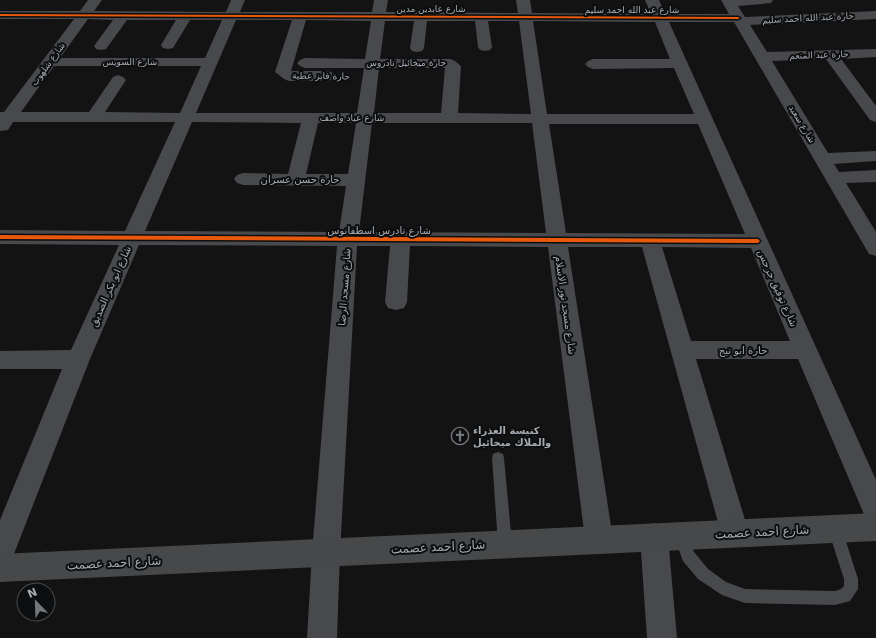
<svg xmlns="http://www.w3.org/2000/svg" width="876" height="638" font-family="'DejaVu Sans',Cairo,sans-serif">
<rect width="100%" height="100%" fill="#131313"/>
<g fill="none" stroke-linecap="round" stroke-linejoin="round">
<!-- service -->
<g fill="#48494c" fill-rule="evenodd">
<path d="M498,452L503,454L504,458L512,544L510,549L505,551L500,549L498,544L492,458L493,454Z"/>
<path d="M835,522L840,524L842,529L858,579V589L850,601L835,605L745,603L722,595L698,579L683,561L674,536L676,531L681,529L686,531L694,552L708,569L726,582L745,589L835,591L841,589L844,586V579L828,529L830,524Z"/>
</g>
<!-- minor -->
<path fill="#48494c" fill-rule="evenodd" d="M88,0H102L94,11L226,12L231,0H245L240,12H372L374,0H388L386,12L518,13L516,0H530L532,13L651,14L645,0H659L665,14H729L721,0H773L771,3L738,6L745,17L876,11V19L750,25L767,52L876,49V57L841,59L876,106V122L870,120L826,59L772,61L828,153L876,151V161L834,164L839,172L876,170V182L846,183L876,232V256L869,254L734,22H669L876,480V523L866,519L798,359H696L749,533L745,543L735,547L725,543L721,533L642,247H568L613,539L609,549L599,553L589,549L585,539L548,247L410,246L407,302L404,308L396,310L388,308L385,302L390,246H357L340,553L337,638H307L312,553L337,246L139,245L90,359L10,564L0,568V520L62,369H0V351L71,350L119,245L0,244V230L125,231L175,122H13L8,130L0,131V112H4L74,19H0V11H80ZM88,19L113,20L94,46L96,49L101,50L106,49L127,20H176L161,45L163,48L168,49L173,48L190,20H222L205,58H60ZM236,20H292L275,72L284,79L289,81H328L333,79L336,76L333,73L328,71H291L306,20L371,21L365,59L305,58L300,60L297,63L300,66L305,68H364L357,113H196ZM385,21H414L410,48L412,51L417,52L422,51L424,48L427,21H475L478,47L480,50L485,51L490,50L492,47L488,21H519L531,114L458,113L461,66L455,61L450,59H380ZM533,21L655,22L670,59H593L588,61L585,64L588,67L593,69L674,68L694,114H547ZM54,66H201L180,113L105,112L126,80L123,77L118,75L113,77L89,112H21ZM379,68H445L441,113H374ZM192,122L301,123L288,174L243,173L237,175L234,179L237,183L243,185L346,186L339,232L145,231ZM318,123H356L348,174H306ZM372,123H532L546,233L359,232ZM549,124H698L745,234L566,233ZM662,247L751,248L790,341H691Z"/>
<!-- tertiary -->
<path fill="#48494c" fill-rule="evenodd" d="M654,523L664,527L668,537L677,638H647L640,537L644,527Z"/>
<!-- secondary -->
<path fill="#464849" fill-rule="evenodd" d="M876,513V541L0,582V554Z"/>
<defs>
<g id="cycleway">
<path d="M0,14L738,17L740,18L738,19L0,16Z"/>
<path d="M0,235L758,239L760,241L758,243L0,239Z"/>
</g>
</defs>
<!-- cycleway casing -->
<use href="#cycleway" stroke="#0d0e0f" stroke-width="3"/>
<!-- cycleway -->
<use href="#cycleway" fill="#e8590c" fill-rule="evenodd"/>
</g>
<!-- icons -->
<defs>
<symbol id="church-ring" viewBox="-11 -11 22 22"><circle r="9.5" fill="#0d0e0f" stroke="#73767a" stroke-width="1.5"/><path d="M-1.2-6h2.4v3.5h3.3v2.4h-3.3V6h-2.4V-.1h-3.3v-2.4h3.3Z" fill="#73767a"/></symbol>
</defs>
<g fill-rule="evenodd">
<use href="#church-ring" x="450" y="426" width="20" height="20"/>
</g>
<g text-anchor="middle" stroke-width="4" stroke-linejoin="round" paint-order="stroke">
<!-- far-street labels -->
<g font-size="9" fill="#a6abb2" stroke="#0d0e0f">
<text x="431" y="12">شارع عابدين مدين</text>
<text x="632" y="13">شارع عبد الله احمد سليم</text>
<text transform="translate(808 18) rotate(-3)" y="3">حارة عبد الله احمد سليم</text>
<text transform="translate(819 55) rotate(-2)" y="3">حارة عبد المنعم</text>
<text x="130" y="65">شارع السويس</text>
<text x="406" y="66">حارة ميخائيل تادروس</text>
<text transform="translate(48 64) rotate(-54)" y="3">شارع شلهوب</text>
<text transform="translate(321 76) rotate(1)" y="3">حارة فايز عطية</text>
<text x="352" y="121">شارع عياد واصف</text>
<text transform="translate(802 124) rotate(59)" y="3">شارع سعيد</text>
</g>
<!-- street labels -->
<g font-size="10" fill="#a6abb2" stroke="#0d0e0f">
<text x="300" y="183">حارة حسن عسران</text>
<text x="379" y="234">شارع تادرس اسطفانوس</text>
<text transform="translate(110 286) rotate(-66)" y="4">شارع ابو بكر الصديق</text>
<text transform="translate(344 287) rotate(-86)" y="4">شارع مسجد الرضا</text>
<text transform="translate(778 288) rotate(66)" y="4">شارع توفيق جرجس</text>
<text transform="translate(566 305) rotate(82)" y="4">شارع مسجد نور الاسلام</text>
<text x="743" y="354">حارة ابو تيج</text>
</g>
<!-- poi labels -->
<g font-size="10" font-weight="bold" fill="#a6abb2" stroke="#0d0e0f" text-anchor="start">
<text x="473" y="434">كنيسة العذراء<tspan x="473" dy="12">والملاك ميخائيل</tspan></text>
</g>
<!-- near-street labels -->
<g font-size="12" fill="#a6abb2" stroke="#0d0e0f">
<text transform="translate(762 532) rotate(-3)" y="4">شارع احمد عصمت</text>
<text transform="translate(438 547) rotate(-3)" y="4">شارع احمد عصمت</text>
<text transform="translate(114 563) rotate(-3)" y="4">شارع احمد عصمت</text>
</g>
</g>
<!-- north arrow -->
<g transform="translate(36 602) rotate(337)"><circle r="19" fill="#0d0e0f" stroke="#4a4d50"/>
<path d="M0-3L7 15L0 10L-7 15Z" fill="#73767a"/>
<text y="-6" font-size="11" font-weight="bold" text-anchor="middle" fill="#a6abb2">N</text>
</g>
</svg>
